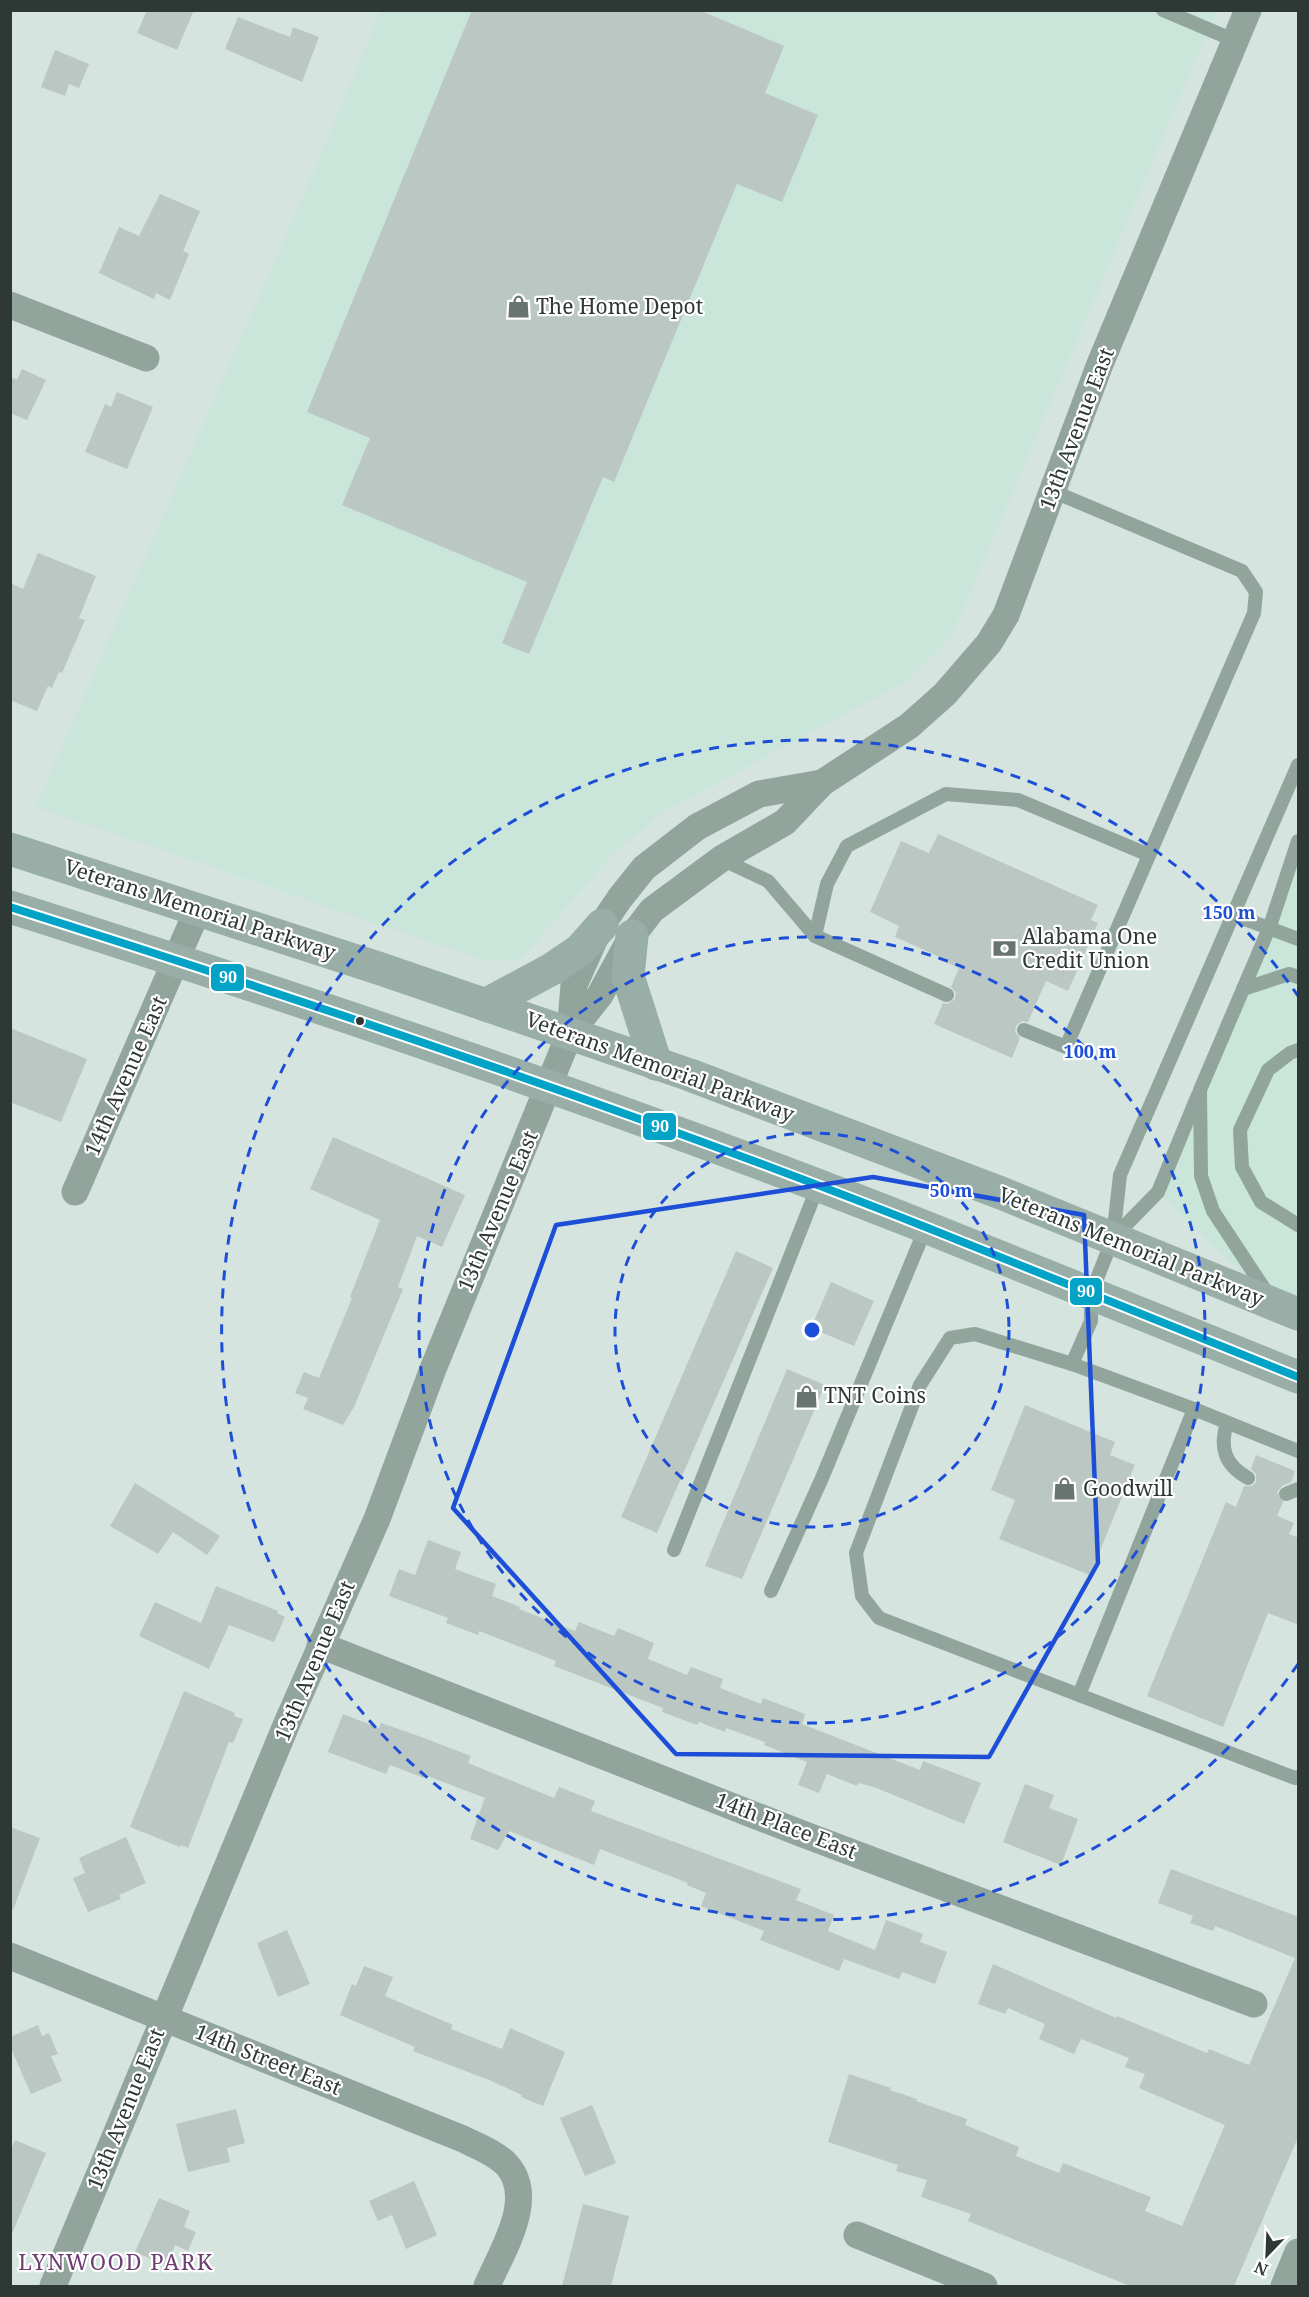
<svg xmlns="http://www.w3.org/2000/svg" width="1309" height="2297" font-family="'Noto Serif',serif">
<rect width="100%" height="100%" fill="#d5e4de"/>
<!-- built -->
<g fill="#cae5da">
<path d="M381,11H1216L951,638L908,680L663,812L613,854L520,960L486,961L36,807L310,181Z"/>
<path d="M1298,841V1314L1274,1305L1158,1192Z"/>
</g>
<!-- building -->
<g fill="#bbc7c2">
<path d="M147,10H194L177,50L137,33Z"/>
<path d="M472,10H699L784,46L765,93L818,115L782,202L737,184L614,482L603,477L529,654L502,643L527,582L342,505L370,438L307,412Z"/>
<path d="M238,17L290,37L293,27L319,37L302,82L225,49Z"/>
<path d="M55,50L89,64L79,88L69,84L65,96L41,87Z"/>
<path d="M160,194L200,211L183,251L189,254L170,300L156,293L154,299L99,273L119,227L139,236Z"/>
<path d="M22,369L46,380L27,420L10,413V377L17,380Z"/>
<path d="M117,392L153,407L127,469L85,452L105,404L111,407Z"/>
<path d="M38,553L96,576L79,618L85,620L62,673L59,672L52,688L48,686L37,711L10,700V583L23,589Z"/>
<path d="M938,834L1098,905L1091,920L1098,923L1068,991L1046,981L1028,1022L1022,1021L1016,1026L1015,1032L1020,1038L1012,1058L934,1024L943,1003L948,1004L955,999L956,993L951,987L959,968L948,963L949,961L895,937L899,926L870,912L901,841L929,853Z"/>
<path d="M10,1028L87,1059L61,1122L10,1102Z"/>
<path d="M333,1137L465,1195L442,1247L417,1236L398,1287L403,1289L354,1407L343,1425L303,1409L308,1398L295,1393L304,1372L319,1378L352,1298L350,1297L380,1220L310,1189Z"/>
<path d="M736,1251L773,1268L657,1533L621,1517Z"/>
<path d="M831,1282L874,1301L854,1346L811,1328Z"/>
<path d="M787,1369L825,1385L742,1579L705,1566Z"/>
<path d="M1025,1405L1115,1442L1110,1455L1135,1465L1090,1575L999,1539L1015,1500L991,1490Z"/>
<path d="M1256,1455L1295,1471L1291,1482L1282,1486L1277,1492L1283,1502L1277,1516L1294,1523L1289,1534L1299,1538V1625L1268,1613L1223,1727L1147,1696L1226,1502L1236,1507L1244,1486H1252L1256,1482V1474L1251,1469Z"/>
<path d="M135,1483L220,1536L207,1555L173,1532L158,1554L110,1526Z"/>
<path d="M428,1540L461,1552L455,1569L496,1584L492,1596L520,1607L519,1609L575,1631L579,1622L614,1636L618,1628L654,1643L648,1659L687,1675L691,1667L723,1679L720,1688L761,1704L763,1698L805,1714L802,1724L920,1770L923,1761L981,1783L964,1824L874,1787L858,1783L857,1786L827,1774L819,1793L798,1785L807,1762L764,1745L765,1742L726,1728L725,1732L699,1722L697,1725L662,1712L663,1708L554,1666L556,1661L479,1631L478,1635L446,1623L448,1618L389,1596L399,1569L415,1575Z"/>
<path d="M216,1586L278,1611L277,1613L285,1617L274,1642L229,1625L209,1669L139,1636L155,1602L201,1623Z"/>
<path d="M184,1691L235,1713L234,1716L243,1719L233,1743L229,1742L188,1848L181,1845L180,1847L130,1827Z"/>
<path d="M343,1714L379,1728L381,1723L416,1735L471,1756L468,1763L554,1798L559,1787L595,1801L591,1811L801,1889L796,1900L834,1915L828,1931L875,1950L886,1920L923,1934L920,1942L947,1952L935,1984L902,1972L899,1979L844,1959L839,1971L760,1940L764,1931L701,1906L706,1893L687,1885L688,1883L600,1849L594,1865L509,1831L498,1850L470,1839L485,1798L425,1775L424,1778L390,1765L386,1774L328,1752Z"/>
<path d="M1025,1784L1054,1795L1049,1808L1078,1819L1061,1865L1003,1842Z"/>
<path d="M10,1827L40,1838L13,1910L10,1909Z"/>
<path d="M126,1837L146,1883L119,1895L121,1899L88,1912L73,1878L85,1873L79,1858Z"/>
<path d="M1171,1869L1299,1917V2135L1234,2286H1130L968,2221L971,2214L921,2197L927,2180L896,2171L898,2165L828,2142L849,2074L891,2088L890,2090L917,2099L916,2101L967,2119L965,2125L1019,2147L1016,2156L1059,2173L1063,2163L1151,2197L1145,2211L1182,2226L1225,2125L1139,2088L1145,2074L1125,2067L1129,2058L1081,2039L1074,2054L1039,2039L1045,2024L1008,2008L1005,2014L978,2004L993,1964L1116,2018L1117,2016L1207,2053L1209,2049L1249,2065L1295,1958L1215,1926L1213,1931L1190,1923L1193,1916L1158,1903Z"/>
<path d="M287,1930L310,1984L278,1997L257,1943Z"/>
<path d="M364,1966L393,1977L385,1996L453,2025L451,2029L502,2049L510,2028L565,2052L543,2106L521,2097L522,2095L489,2080L413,2051L415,2047L340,2015L352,1984L356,1986Z"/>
<path d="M38,2025L42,2036L49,2033L58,2054L51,2056L62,2081L31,2094L10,2046V2037Z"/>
<path d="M592,2105L616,2163L585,2176L560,2118Z"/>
<path d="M236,2109L245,2143L227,2148L230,2162L188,2172L176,2124Z"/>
<path d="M15,2140L46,2153L11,2236L10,2152Z"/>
<path d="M414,2181L437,2235L406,2249L392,2215L378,2221L369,2201Z"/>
<path d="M159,2198L190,2211L184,2227L196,2232L188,2251L175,2245L167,2266L135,2252Z"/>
<path d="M583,2204L629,2216L611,2286H562Z"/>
</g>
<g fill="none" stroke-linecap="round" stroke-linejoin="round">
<!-- lane -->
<g stroke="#92a59d" stroke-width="14">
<path d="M1163,10L1236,41"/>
<path d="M721,859L768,881L815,936L947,995"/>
<path d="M1234,915L1298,939"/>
<path d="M815,936L827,884L847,846L946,794L1018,800L1149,855"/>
<path d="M1243,989L1289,974L1298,977"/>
<path d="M1024,1030L1066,1047L1254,613L1256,592L1242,571L1052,491"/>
<path d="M1298,1050L1290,1053L1268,1070L1240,1130L1242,1167L1261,1202L1298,1225"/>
<path d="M1113,1238L1158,1192L1198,1095"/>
<path d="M1267,1293L1213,1211L1201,1176L1200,1090L1270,926L1298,841"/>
<path d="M1072,1364L1091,1321V1294L1113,1238L1120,1175L1298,765"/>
<path d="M1227,1423C1219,1448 1225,1465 1248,1478"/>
<path d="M1298,1451L1194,1409L1079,1695L1295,1778L1298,1777"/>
<path d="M1286,1494L1298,1489"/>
<path d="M674,1550L818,1186"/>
<path d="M771,1591L822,1478L926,1227"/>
<path d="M1079,1695L879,1618L862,1596L856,1553L920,1385L950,1338L975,1334L1072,1364L1194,1409"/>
</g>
<!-- street -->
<g stroke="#92a59d" stroke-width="27">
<path d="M10,305L146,358"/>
<path d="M570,1033L574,985L599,929L620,898L644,868L697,827L759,794L822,783"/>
<path d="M75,1192L198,909"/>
<path d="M320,1645L800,1833L1254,2004"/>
<path d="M10,1956L463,2139C477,2146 496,2153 507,2165C537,2199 501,2252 487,2286"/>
<path d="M857,2235L984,2286"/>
<path d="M53,2286L287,1723L377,1519L433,1369L570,1033L600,995L632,936L652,910L721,859L785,822L822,783L909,726L945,694L989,643L1006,615L1100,364L1248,10"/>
<path d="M1284,2286L1298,2252"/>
</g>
<!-- primary -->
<g stroke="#99aea7" stroke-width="33">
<path d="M10,849L378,968L690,1075L1001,1193L1298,1314"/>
<path d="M10,907C319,1005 627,1109 928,1228C1052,1277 1175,1328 1298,1377"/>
<path d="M632,936L628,976L656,1064"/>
<path d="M485,1005L552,969L580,950L602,925"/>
</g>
<defs>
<path id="bus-1" d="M10,907C319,1005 627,1109 928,1228C1052,1277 1175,1328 1298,1377"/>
</defs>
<!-- bus-1 casing -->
<use href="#bus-1" stroke="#fff" stroke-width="12"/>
<!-- bus-1 -->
<use href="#bus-1" stroke="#02a3c6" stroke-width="8"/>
</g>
<!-- marked area -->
<path fill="none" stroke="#1d4ed8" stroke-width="4.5" stroke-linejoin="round" d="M873,1177L1084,1215L1098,1563L989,1757L676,1754L453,1508L556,1225Z"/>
<!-- distance rings -->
<g fill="none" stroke="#1d4ed8" stroke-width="3" stroke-dasharray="10 8">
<circle cx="812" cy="1330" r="197"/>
<circle cx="812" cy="1330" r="393"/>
<path d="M1298 1664A590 590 0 1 1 1298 996"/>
</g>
<!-- icons -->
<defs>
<symbol id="shop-bare" viewBox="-9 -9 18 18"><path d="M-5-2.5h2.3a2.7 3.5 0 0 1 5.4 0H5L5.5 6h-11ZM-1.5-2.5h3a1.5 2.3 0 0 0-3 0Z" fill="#687470" stroke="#fff" stroke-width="2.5" paint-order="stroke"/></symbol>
<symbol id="bank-bare" viewBox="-9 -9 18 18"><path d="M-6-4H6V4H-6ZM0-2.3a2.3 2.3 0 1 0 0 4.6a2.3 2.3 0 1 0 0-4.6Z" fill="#687470" stroke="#fff" stroke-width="2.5" paint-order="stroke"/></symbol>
</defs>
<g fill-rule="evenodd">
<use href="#shop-bare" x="502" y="290" width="33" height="33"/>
<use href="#bank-bare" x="988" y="932" width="33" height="33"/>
<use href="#shop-bare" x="790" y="1380" width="33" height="33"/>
<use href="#shop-bare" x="1048" y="1472" width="33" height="33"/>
</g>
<!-- markers -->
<circle fill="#2e3834" stroke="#fff" stroke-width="2" cx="360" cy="1021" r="5"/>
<g text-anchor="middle" stroke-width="4.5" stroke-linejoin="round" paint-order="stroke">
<!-- poi labels -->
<g font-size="21" fill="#2e3834" stroke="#fff" text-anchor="start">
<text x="536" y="314">The Home Depot</text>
<text x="1022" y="944">Alabama One<tspan x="1022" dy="24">Credit Union</tspan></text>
<text x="824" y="1403">TNT Coins</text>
<text x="1083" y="1496">Goodwill</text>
</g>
<!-- street labels -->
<g font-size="21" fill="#2e3834" stroke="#fff">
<text transform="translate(1077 429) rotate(-69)" y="7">13th Avenue East</text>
<text transform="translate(200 910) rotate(18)" y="7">Veterans Memorial Parkway</text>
<text transform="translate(660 1067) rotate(20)" y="7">Veterans Memorial Parkway</text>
<text transform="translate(126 1076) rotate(-66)" y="7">14th Avenue East</text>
<text transform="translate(498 1211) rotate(-67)" y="7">13th Avenue East</text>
<text transform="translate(1131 1247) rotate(22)" y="7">Veterans Memorial Parkway</text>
<text transform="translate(315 1661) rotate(-67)" y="7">13th Avenue East</text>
<text transform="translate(786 1826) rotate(21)" y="7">14th Place East</text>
<text transform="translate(268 2060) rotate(22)" y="7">14th Street East</text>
<text transform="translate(126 2109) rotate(-68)" y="7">13th Avenue East</text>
</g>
<!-- neighbourhood labels -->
<g font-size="22" letter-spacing="1.5" fill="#6f3f73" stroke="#fff">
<text x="116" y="2270">LYNWOOD PARK</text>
</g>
</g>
<circle cx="812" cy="1330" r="9" fill="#1d4ed8" stroke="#fff" stroke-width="3"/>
<g font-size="18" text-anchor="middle" font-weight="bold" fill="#1d4ed8" stroke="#fff" stroke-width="4.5" stroke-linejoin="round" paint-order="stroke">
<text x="1229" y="919">150 m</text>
<text x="1090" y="1058">100 m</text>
<text x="951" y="1197">50 m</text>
</g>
<g stroke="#fff" stroke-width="2">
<rect x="210" y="963" width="35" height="29" rx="6" fill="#02a3c6"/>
<rect x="642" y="1112" width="35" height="29" rx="6" fill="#02a3c6"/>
<rect x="1069" y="1277" width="34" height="29" rx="6" fill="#02a3c6"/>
</g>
<g font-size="16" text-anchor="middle" font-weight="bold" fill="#fff">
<text x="228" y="983">90</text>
<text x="660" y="1132">90</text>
<text x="1086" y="1297">90</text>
</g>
<!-- border -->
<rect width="1309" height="2297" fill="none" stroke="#2e3834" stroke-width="24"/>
<!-- north arrow -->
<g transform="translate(1267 2255) rotate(203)" stroke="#ffffff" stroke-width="4.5" paint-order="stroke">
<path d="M0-4.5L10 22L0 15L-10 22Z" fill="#2e3834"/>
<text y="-9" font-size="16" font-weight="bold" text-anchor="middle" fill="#2e3834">N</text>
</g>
</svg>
